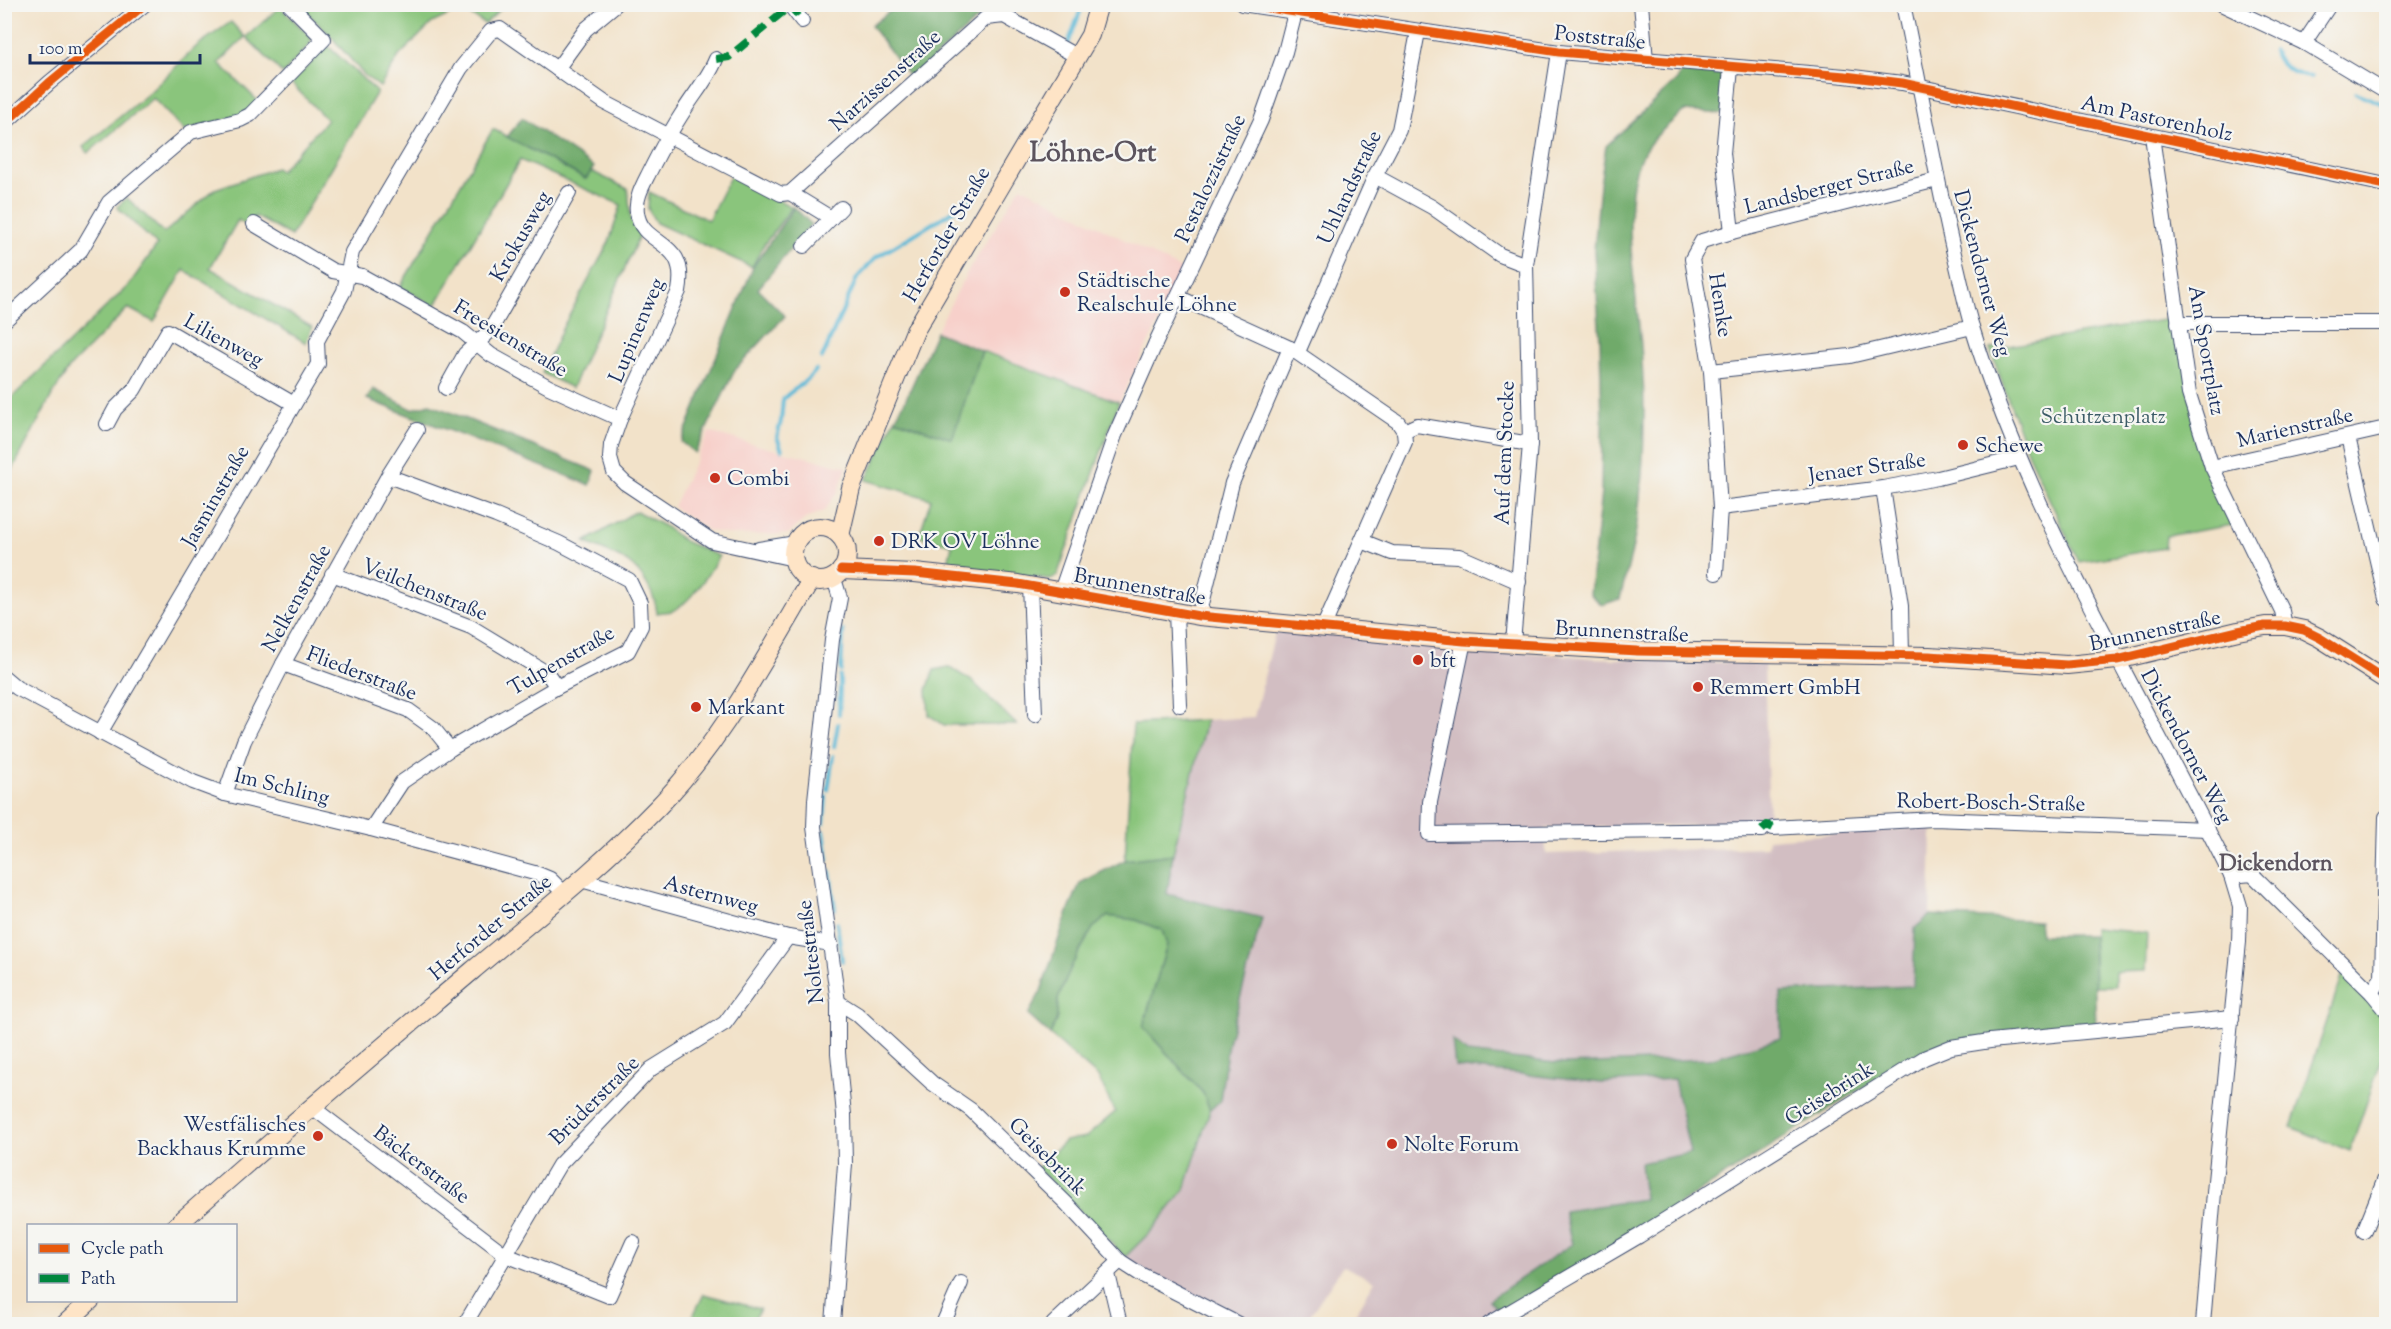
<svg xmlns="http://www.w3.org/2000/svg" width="2391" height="1329" font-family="'Sorts Mill Goudy',serif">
<rect width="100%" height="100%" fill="#f6f6f2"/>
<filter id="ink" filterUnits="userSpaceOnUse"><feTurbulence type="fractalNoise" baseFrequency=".0167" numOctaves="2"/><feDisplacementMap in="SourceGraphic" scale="12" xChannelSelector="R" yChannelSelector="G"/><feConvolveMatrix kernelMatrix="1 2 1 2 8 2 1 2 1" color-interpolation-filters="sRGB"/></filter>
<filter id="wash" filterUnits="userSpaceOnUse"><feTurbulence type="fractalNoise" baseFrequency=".008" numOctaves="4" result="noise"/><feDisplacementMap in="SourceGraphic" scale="24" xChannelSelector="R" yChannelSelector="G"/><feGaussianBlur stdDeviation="1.35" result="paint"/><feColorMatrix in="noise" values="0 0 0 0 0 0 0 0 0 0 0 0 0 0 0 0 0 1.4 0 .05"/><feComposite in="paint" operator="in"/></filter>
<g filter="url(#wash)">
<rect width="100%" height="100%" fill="#f2e2c9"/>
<!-- built -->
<g fill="#f7d0ca">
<path d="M1281,5H1357L1354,16Z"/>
<path d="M1021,186L1184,271L1119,402L936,332L967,273Z"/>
<path d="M709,432L768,448L847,467L838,491L824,511L805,519L789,534L731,535L708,530L673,507Z"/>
</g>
<!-- industrial -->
<path fill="#d2bec2" d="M1276,629L1592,658L1764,664L1769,824L1545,828L1546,854L1767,847L1768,839L1932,827L1930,915L1915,928L1913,986L1781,992V1038L1709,1059L1565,1064L1467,1053L1453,1041L1456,1067L1602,1083L1674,1079L1690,1154L1644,1199L1564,1211L1572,1244L1489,1299L1503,1316L1490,1324H1349L1375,1281L1343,1266L1304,1324H1250L1154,1277L1125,1257L1153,1229L1205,1130L1210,1110L1220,1101L1228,1043L1262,918L1167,894L1173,854L1206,720L1254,717Z"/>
<!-- green -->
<g fill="#8ac57b" stroke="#527a6c" stroke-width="1.5">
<path d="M299,5H505L485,24L461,9L432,23L399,56L380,87L364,75L329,34Z"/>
<path d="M280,7L311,37V43L283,74L246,37Z"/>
<path d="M231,22L245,37L219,63L258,101L241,116L184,131L153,98L88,153L83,147L149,93L198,45Z"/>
<path d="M328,46L377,92L291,236L255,216L249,227L238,220L210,268L312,327L306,343L184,270L154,322L128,308L70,367L51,397L7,480L4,478V405L129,285L157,245L117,207L127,198L164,233L215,189L276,168L280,171L327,120L291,83Z"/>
<path d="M493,129L585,179L591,171L628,189L631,220L640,234L572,388L542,373L564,325L609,242L621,205L520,160L435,306L400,287Z"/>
<path d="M731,175L792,207L763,246L752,267L656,223L648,209L649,192L708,220Z"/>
<path d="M2175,318L2207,469L2233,525L2166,536L2165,548L2079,562L2028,454L1990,349Z"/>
<path d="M982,351L1119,402L1057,576L1050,579L947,568L952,545L919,536L931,499L866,480L895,419L952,438Z"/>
<path d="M636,511L664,526L684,541L719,556C710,572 690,604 672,611C668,612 662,612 657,613C655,595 644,575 629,563C619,556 597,548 585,542Z"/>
<path d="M949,667L972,681L1017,725H944L929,715L927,690L934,670Z"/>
<path d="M1206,720L1173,854L1125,860L1133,724Z"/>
<path d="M1108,916L1136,920L1162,930L1167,945L1143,1027L1203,1093L1210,1110L1185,1189L1153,1229L1125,1257L1037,1168L1065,1141L1086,1137L1115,1112L1098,1077L1050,1035L1057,1018L1058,999L1072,965L1093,928Z"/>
<path d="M2093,928L2147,933L2145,971L2115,972V986H2095Z"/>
<path d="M2344,971L2386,1016V1047L2350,1151L2291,1127Z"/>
<path d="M704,1294L760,1309L752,1324H689Z"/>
</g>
<!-- forest -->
<g fill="#6faa6b" stroke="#456c64" stroke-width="1.5">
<path d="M898,5H989L984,13L911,79L871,26Z"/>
<path d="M1683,69L1727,73L1723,114L1684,111C1665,128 1643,144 1636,170C1621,229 1639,301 1642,360C1646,414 1644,470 1637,523C1634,549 1626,574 1620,599L1602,605L1590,594L1601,492L1602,426L1600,341L1594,251L1600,184L1606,146L1677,80Z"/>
<path d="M522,118L594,167L586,179L507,137Z"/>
<path d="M794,207L811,224L758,289L785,316L735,370L695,453L681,442L754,265Z"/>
<path d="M936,332L982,351L952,439L895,419L905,401Z"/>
<path d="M373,389L412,409L430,404L595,471L590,485L367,399Z"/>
<path d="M1173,854L1167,894L1262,918L1228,1043L1220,1101L1210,1110L1203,1093L1143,1027L1167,945L1162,930L1136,920L1108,916L1093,928L1072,965L1058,999L1057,1018L1050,1035L1028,1015L1041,991L1065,920L1080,883L1125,860Z"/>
<path d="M1930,915L2039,921L2041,935H2093L2096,1028L1946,1043L1913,1056L1503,1316L1489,1300L1572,1244L1564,1211L1644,1199L1640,1163L1690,1153L1674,1079L1602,1083L1455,1067L1452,1040L1467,1053L1565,1064L1709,1059L1781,1038V992L1913,986L1915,928Z"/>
</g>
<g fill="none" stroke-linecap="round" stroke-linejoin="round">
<!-- stream -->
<g stroke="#57b7d6" stroke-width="4">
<path d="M1068,44L1083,4"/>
<path d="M2274,51C2277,66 2297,76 2311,77"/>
<path d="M2356,93L2386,105"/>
<path d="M822,358L857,278L875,258L973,199"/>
<path d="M782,450L777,437L781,421L783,399C794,388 807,383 816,370"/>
<path d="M841,671L843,631"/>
<path d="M840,685V676"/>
<path d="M839,714L840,688"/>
<path d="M834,747L838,724"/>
<path d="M828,790L833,756"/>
<path d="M824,823L826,796"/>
<path d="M824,831L828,860"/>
<path d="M830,872L835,909"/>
<path d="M837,923L842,961"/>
</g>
</g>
</g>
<g filter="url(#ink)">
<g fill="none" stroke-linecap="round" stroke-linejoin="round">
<defs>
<g id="street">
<path d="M789,4L802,21"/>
<path d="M1242,4L1559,52L1845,76L1902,83L2386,185"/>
<path d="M1641,4L1646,60"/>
<path d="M1903,4C1921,89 1935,174 1955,258C1961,281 1965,305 1972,327C2031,521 2142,695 2231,876L2240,906L2239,942L2215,1181L2203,1324"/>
<path d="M2221,4L2304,43L2386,92"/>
<path d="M2304,43L2330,4"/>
<path d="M1731,68L1723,153L1732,232"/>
<path d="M557,69L586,29L616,4"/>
<path d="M4,124L49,83L145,4"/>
<path d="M2152,136L2189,394L2212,467L2282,611L2285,626"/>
<path d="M1375,176L1432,207L1500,255L1526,265"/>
<path d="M790,193L831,218"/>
<path d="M254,224L333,271L362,276L463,332L491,355L549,387L620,419L611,445L610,458L614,472L625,483L712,541L794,559"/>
<path d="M804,246L841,208"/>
<path d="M1178,297L1290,348L1398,422L1404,431L1405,442L1323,628"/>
<path d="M4,321L81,250L109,202L191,132L240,120L250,115L324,39L289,4"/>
<path d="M2178,323H2386"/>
<path d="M1298,352L1375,176L1399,130L1418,32"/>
<path d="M1711,371L1850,356L1972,327"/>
<path d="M446,388L465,354L490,331L569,193"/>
<path d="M620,419L679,291C689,237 641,248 637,212C635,199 643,185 649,173C660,151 671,130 685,109C695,93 709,77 716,59"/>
<path d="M107,424L115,409L134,390L168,331L294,404"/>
<path d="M1404,431L1417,425L1530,444"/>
<path d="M2348,437L2386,599"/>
<path d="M2212,467L2386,428"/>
<path d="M1883,488L1901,606L1902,656"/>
<path d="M1720,508L1883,488L1938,478L2019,458"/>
<path d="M1362,541L1392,553L1459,556L1519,582"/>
<path d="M759,549L796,543"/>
<path d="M1716,573L1720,508L1711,371L1692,259L1702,241L1732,232L1937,180"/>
<path d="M332,574L471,627L547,673L557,687"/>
<path d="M829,579L836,585L840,598L832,640L815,800L814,827L838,1002V1053L844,1115L845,1164L833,1324"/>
<path d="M1030,585L1035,715"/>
<path d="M1061,591L1115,435L1157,340L1261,120L1285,52L1295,13"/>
<path d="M1176,613L1180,705"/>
<path d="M1199,616L1232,483L1290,348"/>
<path d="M1464,641L1430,802L1429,834L1762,830"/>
<path d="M1513,643L1530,444L1526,265L1559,52"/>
<path d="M283,664L408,710L433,728L450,749"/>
<path d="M4,677L17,688L193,782L225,794L371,829L538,874L550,879L564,893"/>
<path d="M100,733L318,364L317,341L344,291L352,252L461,68L491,31L500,29L604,102L781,194L790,193L986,18L1004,16L1078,57"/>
<path d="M225,794L244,741L283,664L388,476L417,430"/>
<path d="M1773,828L1934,819L2208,829"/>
<path d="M371,829L402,782L450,749L557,687L628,651L641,626L640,603L629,580L559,543L496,516L388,476"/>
<path d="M2231,876L2252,874L2372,993L2386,1010"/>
<path d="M581,880L788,937L831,944"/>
<path d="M2372,993L2382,977L2386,817"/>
<path d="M838,1002L857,1014L932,1083L971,1110L1066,1203L1120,1261L1140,1274L1238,1324"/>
<path d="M312,1107L506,1255L609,1296L633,1242"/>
<path d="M2364,1231L2386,1176"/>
<path d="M1108,1274L1120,1324"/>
<path d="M465,1324L559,1165L651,1069L725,1023L788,937"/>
<path d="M943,1324L961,1283"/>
<path d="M1053,1324L1120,1261"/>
<path d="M1489,1324L1639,1236L1924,1058L1951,1047L1990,1041L2232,1018"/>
</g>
<g id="secondary">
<circle cx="820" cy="554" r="27"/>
<path d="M840,536L851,488L915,331L1090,35L1099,4"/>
<path d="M841,570L915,573L1018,584L1199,616L1464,641L1637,651L1929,656L2067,665L2117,660L2238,631L2265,626H2285L2304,630L2320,638L2386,680"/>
<path d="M176,1226C273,1139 373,1055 472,971C535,918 601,866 658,807C722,742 765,657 812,579"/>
<path d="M65,1324L91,1300"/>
</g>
</defs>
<!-- street casing -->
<use href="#street" stroke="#3b4a6e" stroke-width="16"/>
<!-- secondary casing -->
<use href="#secondary" stroke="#3b4a6e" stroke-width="20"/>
<!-- street -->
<use href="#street" stroke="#fff" stroke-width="14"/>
<!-- secondary -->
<use href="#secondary" stroke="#fee4c6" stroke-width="18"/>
<!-- quiet -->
<g stroke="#00873e" stroke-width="8" stroke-dasharray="15 8" stroke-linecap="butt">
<path d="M789,4L802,21"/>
<path d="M716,59L729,57L792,4"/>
<path d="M1762,830L1767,825L1773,828"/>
</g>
<defs>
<g id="cycleway">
<path d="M1242,4L1559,52L1845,76L1902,83L2386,185"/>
<path d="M4,124L49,83L145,4"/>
<path d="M841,570L915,573L1018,584L1199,616L1464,641L1637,651L1929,656L2067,665L2117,660L2238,631L2265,626H2285L2304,630L2320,638L2386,680"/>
</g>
</defs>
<!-- cycleway casing -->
<use href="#cycleway" stroke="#f6f6f2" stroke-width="13"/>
<!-- cycleway -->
<use href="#cycleway" stroke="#e8590c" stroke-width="9"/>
</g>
</g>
<!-- markers -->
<g fill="#c8321e" stroke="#f6f6f2" stroke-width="2">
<circle cx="1065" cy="292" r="6"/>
<circle cx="1963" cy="445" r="6"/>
<circle cx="715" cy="478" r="6"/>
<circle cx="879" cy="541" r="6"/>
<circle cx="1418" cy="660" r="6"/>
<circle cx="1698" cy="687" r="6"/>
<circle cx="696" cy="707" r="6"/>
<circle cx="318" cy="1136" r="6"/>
<circle cx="1392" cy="1144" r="6"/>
</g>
<g text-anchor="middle" stroke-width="4.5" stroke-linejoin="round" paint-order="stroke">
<!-- street labels -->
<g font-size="21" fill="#1b2f5e" stroke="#f6f6f2">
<text transform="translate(1600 37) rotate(6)" y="7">Poststraße</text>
<text transform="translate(885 80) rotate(-42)" y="7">Narzissenstraße</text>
<text transform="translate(2157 118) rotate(12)" y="7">Am Pastorenholz</text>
<text transform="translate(1210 178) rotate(-65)" y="7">Pestalozzistraße</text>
<text transform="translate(1829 186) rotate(-14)" y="7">Landsberger Straße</text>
<text transform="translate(1349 187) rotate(-65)" y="7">Uhlandstraße</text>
<text transform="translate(946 234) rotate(-60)" y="7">Herforder Straße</text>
<text transform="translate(520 236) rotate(-60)" y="7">Krokusweg</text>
<text transform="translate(1983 273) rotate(75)" y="7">Dickendorner Weg</text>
<text transform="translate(1721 305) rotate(81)" y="7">Hemke</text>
<text transform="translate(636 330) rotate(-67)" y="7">Lupinenweg</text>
<text transform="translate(511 338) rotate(31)" y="7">Freesienstraße</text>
<text transform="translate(224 340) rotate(29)" y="7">Lilienweg</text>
<text transform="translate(2207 350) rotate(80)" y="7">Am Sportplatz</text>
<text transform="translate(2295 427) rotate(-13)" y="7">Marienstraße</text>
<text transform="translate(1504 453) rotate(-88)" y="7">Auf dem Stocke</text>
<text transform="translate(1867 467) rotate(-8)" y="7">Jenaer Straße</text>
<text transform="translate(215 496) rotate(-60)" y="7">Jasminstraße</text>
<text transform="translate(1140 586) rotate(10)" y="7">Brunnenstraße</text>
<text transform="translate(425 589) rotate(22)" y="7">Veilchenstraße</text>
<text transform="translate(296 598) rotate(-61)" y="7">Nelkenstraße</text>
<text transform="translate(2155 630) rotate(-12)" y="7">Brunnenstraße</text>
<text transform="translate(1622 631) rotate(3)" y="7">Brunnenstraße</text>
<text transform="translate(561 660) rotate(-30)" y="7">Tulpenstraße</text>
<text transform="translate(362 673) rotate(21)" y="7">Fliederstraße</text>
<text transform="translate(2187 746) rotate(62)" y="7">Dickendorner Weg</text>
<text transform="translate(282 786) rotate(14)" y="7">Im Schling</text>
<text transform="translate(1991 802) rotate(1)" y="7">Robert-Bosch-Straße</text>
<text transform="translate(711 894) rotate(15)" y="7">Asternweg</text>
<text transform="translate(490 927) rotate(-40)" y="7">Herforder Straße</text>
<text transform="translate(810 952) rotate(-97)" y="7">Noltestraße</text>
<text transform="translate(1829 1093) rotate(-32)" y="7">Geisebrink</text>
<text transform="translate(594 1100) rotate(-45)" y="7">Brüderstraße</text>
<text transform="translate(1048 1156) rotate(45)" y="7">Geisebrink</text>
<text transform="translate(422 1164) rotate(37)" y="7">Bäckerstraße</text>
</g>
<!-- poi labels -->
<g font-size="21" fill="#1b2f5e" stroke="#f6f6f2" text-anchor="start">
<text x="1077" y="287">Städtische<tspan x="1077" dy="24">Realschule Löhne</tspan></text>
<text x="1975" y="452">Schewe</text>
<text x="727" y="485">Combi</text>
<text x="891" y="548">DRK OV Löhne</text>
<text x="1430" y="667">bft</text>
<text x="1710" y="694">Remmert GmbH</text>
<text x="708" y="714">Markant</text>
<text x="306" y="1131" text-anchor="end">Westfälisches<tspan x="306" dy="24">Backhaus Krumme</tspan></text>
<text x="1404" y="1151">Nolte Forum</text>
</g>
<!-- park labels -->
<g font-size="21" fill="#3c5c67" stroke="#f6f6f2">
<text x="2103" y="423">Schützenplatz</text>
</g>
<!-- neighbourhood labels -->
<g font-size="22" font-weight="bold" fill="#5c545e" stroke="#f6f6f2">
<text x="2276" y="870">Dickendorn</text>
</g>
<!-- district labels -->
<g font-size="27" font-weight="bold" fill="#5c545e" stroke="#f6f6f2">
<text x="1093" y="161">Löhne-Ort</text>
</g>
</g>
<!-- margin -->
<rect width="2391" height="1329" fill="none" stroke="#f6f6f2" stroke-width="24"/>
<!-- legend -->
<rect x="27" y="1224" width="210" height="78" fill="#f6f6f2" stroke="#9ea6b7" stroke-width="1.5"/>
<rect x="39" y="1244" width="30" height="9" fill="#e8590c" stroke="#9ea6b7" stroke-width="1.5"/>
<text x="81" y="1254" font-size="18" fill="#1b2f5e">Cycle path</text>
<rect x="39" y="1274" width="30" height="9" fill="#00873e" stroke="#9ea6b7" stroke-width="1.5"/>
<text x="81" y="1284" font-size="18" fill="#1b2f5e">Path</text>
<!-- scale -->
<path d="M30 54v9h170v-9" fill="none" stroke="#1b2f5e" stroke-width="3"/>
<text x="39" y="54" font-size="18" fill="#1b2f5e" stroke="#f6f6f2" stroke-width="4.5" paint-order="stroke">100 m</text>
</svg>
